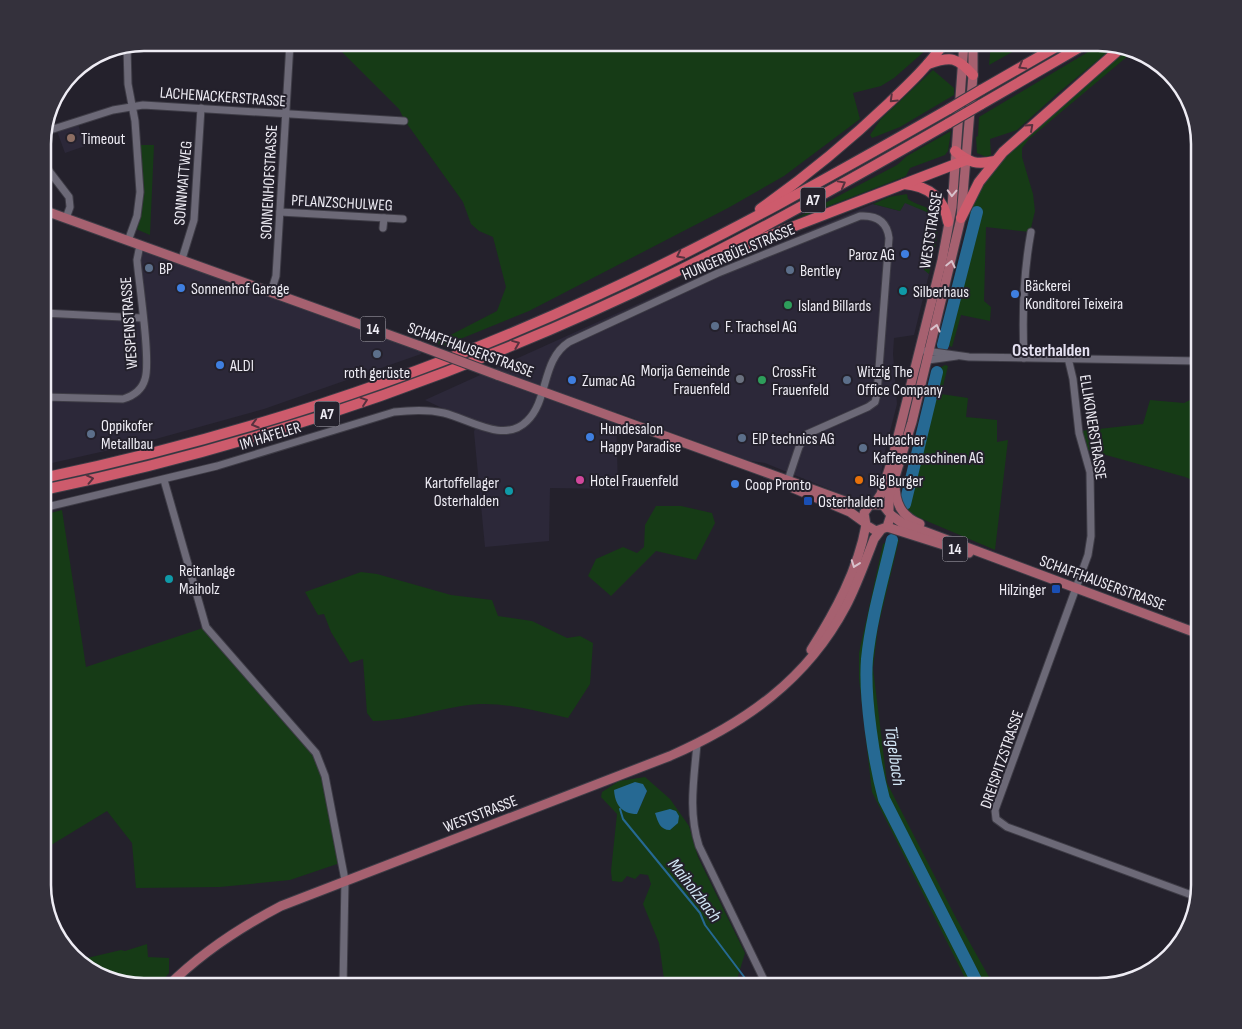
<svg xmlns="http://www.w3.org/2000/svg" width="1242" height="1029" font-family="'Sofia Sans Condensed',sans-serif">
<rect width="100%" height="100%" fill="#24212c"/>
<!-- built -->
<g fill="#2c2839">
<path d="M78,124L85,146L65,153L57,131Z"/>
<path d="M905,202L934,215L924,269L929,274L914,335L894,338L893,354L897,404L885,451L878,490L873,497L862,500L851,498L765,463L750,461L616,412L618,489L550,488L549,541L485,547L474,432L476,424L425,400L693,279L873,204L900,211Z"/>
<path d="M140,245L420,346L421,354L264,409L145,442L43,465V313L142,318Z"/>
</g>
<!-- green -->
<g fill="#163b16" fill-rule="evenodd">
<path d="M333,43H934L894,78L881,86L853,93L860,119L784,176L728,208L529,311L443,346L435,343L497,311L506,287L493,237L479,231L471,224L463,202L405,121L399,109Z"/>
<path d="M991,43H1028L989,65Z"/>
<path d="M1103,43L1109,51L1058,93L1017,130L990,139L991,155L986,157L977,153L976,137L978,136L979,117Z"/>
<path d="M1126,48L1135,50L1029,139L1022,148V157L1033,194L1035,211L1030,232L986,227L984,301L991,307L990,321L961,315L952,347L941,342L944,322L971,211L969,210C1002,143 1071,96 1126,48Z"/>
<path d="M933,70L954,88V95L900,127L872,138L870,135L881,119Z"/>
<path d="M951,131L948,151L945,155L910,168L906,176L793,220L897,165L907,156Z"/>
<path d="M140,145H154L150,235L136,229C146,196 140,177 140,145Z"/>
<path d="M907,194L908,199C916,205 927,206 933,212C944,222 932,261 929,274L924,270L934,215L905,203L900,211L873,204L889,197Z"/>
<path d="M945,365L948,366L941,394L968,398L966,417L997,420V442L1008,440L995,550L915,516C908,512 906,509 908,501L902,497L931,373Z"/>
<path d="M1196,397L1199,399V483L1185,477L1088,450L1081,431L1143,424L1150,400L1184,403Z"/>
<path d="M656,506H681L712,513L715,523L696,560L656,551L611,596L588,576L596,559L623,547L637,553L644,547L645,525Z"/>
<path d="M62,510L86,667L206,627L316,753L343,862L290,880L220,887L136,888L132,843L107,811L43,850V515Z"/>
<path d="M891,539L899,540L878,627L873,668L887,783L956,918L994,986H969L872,792L859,679V653L883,544Z"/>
<path d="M361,572L377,574L451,595L492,600L498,616L532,621L567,638L580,636L593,643L590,684L568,718C539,712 510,703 480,704C444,706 410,721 373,721L367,713L363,659L350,663L331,632L324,614L318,615L305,592Z"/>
<path d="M645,777L670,799L689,826L698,857L745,953L735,986H665L659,943L643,904L651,884L648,875L640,874L635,879L627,876L622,882L612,881L611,871L617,814L601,797L602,792L619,781ZM614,790L647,791L637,814Z"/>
<path d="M147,944L148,957L169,958V973L158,986C126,986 107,980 80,963L83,959L121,950L125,951Z"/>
</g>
<!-- water -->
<g fill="#266993">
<path d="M635,782L643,784L647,791L637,814C621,814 615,804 614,790Z"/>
<path d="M670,809L676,811L679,816L678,823L670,830C660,830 658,822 655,813Z"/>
</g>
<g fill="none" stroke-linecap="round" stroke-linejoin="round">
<!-- stream -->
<path stroke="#266993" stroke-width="2" d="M620,809L623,819L700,913L705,925L751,986"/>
<!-- river -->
<g stroke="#266993" stroke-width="12">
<path d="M943,345L977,212"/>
<path d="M905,504L937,372"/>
<path d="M892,540C883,579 871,619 867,659C864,697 874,762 884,799L979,986"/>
</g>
<defs>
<g id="minor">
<path d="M127,46L128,84L135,121L140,192L137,216L128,241"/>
<path d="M44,132L113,110L143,105L404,121"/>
<path d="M43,163L69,197L70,207L66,218"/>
<path d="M280,212L403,219"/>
<path d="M383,228L384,218"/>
<path d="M182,259L194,220L201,108"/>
<path d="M271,292L276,276L290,43"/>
<path d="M43,313L142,318"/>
<path d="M926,351L969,357L1199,361"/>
<path d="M1024,358C1022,314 1023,275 1031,232"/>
<path d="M1068,358L1073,379L1079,433L1090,472L1091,536L1088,555L995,810L996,819L1007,827L1197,897"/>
<path d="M928,360L957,356"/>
<path d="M43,397L123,399C133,396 142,390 145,379C151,361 139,284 137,260L140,245"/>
<path d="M164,480L206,627L316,753L325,776L345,880L343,986"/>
<path d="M43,508L217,466L394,412C411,410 427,409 444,413C469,419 504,444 527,421C549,400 541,360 569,342L718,273L860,216C876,215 887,221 889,238L877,394L875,402L868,407L807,434L799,447L788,480"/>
<path d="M697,744C694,779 688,812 699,846L767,986"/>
</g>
<g id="major">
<path d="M43,210L420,346"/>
<path d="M497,375L853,504L883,505L891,515L887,527L876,531L866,525L864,513L869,506"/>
<path d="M895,483C895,503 901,516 920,524"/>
<path d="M793,488L850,512L864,522"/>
<path d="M875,503L881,494L892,460L942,260L952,207L964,43"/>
<path d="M889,510V496L912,422L961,218L973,75V43"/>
<path d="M891,515L902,523L1199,634"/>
<path d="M887,527L969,553"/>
<path d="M811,650C835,612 858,570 866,525"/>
<path d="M168,986C201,953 239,928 281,906L670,756C745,723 807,680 846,606C857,585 865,562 874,539L880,531"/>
</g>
<g id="highway">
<path d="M928,64C951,56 957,57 973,75"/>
<path d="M981,90L1063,43"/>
<path d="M980,105L1087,43"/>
<path d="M955,151C970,163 976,165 995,161"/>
<path d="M904,184C929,186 944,198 948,222"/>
<path d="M760,209C808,175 847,143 890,102C910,83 929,65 944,43"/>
<path d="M961,218L979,182L1003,152L1122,47"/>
<path d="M725,253L966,160"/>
<path d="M43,478C234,438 422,377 600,294C720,239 835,174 949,109"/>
<path d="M43,490C262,445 475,370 676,272C769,226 859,175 949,123"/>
</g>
</defs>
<!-- minor casing -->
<use href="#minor" stroke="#3e3c46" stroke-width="9"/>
<!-- major casing -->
<use href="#major" stroke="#3e3c46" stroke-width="11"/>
<!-- highway casing -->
<use href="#highway" stroke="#3e3c46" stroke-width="12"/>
<!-- minor -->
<use href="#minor" stroke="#6c6977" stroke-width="7"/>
<!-- major -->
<use href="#major" stroke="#a66170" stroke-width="9"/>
<!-- highway -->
<use href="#highway" stroke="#cd5b6c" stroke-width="10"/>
<defs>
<path id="major-bridge" d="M420,346L497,375"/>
<g id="highway-bridge">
<path d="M949,109L981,90"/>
<path d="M949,123L980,105"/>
</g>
</defs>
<!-- major-bridge casing -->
<use href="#major-bridge" stroke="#3e3c46" stroke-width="11" stroke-linecap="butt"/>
<!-- highway-bridge casing -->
<use href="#highway-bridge" stroke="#3e3c46" stroke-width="12" stroke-linecap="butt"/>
<!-- major-bridge -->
<use href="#major-bridge" stroke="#a66170" stroke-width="9"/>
<!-- highway-bridge -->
<use href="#highway-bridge" stroke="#cd5b6c" stroke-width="10"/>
</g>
<!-- one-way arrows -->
<defs><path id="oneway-chevron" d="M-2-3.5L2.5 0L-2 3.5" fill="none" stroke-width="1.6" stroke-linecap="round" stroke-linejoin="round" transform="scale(1.25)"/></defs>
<g stroke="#57323f">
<use href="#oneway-chevron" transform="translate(1022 66) rotate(150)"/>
<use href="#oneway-chevron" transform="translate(893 99) rotate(136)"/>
<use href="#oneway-chevron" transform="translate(1030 127) rotate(-42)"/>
<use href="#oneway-chevron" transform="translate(842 184) rotate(-29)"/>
<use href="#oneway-chevron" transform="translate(680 255) rotate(153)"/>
<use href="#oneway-chevron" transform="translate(516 344) rotate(-22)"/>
<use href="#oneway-chevron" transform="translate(364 401) rotate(-19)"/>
<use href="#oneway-chevron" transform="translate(255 424) rotate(163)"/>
<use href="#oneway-chevron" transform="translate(90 479) rotate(-12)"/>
</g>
<g stroke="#d8c2cc">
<use href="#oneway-chevron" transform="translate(952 193) rotate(92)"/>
<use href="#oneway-chevron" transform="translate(951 264) rotate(-77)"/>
<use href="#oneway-chevron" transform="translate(936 328) rotate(-76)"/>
<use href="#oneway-chevron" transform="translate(855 564) rotate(110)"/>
</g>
<!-- markers -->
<circle fill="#8d6e63" stroke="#24212c" stroke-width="2" cx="71" cy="138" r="5"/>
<g fill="#3f7fe0" stroke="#24212c" stroke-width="2">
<circle cx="905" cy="254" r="5"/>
<circle cx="181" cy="288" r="5"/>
<circle cx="1015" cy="294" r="5"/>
<circle cx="220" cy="365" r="5"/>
<circle cx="572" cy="380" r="5"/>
<circle cx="590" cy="437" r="5"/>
<circle cx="735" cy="484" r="5"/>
</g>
<g fill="#5c6f8a" stroke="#24212c" stroke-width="2">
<circle cx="149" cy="268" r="5"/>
<circle cx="790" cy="270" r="5"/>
<circle cx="715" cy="326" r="5"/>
<circle cx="377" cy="354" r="5"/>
<circle cx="847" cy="380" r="5"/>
<circle cx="91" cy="434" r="5"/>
<circle cx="742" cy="438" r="5"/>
<circle cx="863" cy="448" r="5"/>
</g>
<g fill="#0f9aa8" stroke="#24212c" stroke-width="2">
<circle cx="903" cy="291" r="5"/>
<circle cx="509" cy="491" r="5"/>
<circle cx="169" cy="579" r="5"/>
</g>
<g fill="#2e9e5b" stroke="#24212c" stroke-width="2">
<circle cx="788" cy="305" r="5"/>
<circle cx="762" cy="380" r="5"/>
</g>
<circle fill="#6b7280" stroke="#24212c" stroke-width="2" cx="740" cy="379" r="5"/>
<circle fill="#d1479c" stroke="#24212c" stroke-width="2" cx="580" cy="480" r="5"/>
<circle fill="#e8710a" stroke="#24212c" stroke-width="2" cx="859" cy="480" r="5"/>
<g fill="#1a4fb4" stroke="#24212c" stroke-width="2">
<rect x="803" y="496" width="10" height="10" rx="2.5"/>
<rect x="1051" y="584" width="10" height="10" rx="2.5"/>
</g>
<g text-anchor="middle" stroke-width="4" stroke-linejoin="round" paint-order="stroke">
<!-- shield labels -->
<g fill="#24212c" stroke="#b1afb8" stroke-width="1">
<rect x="800.5" y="187.5" width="25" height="25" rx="4"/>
<rect x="360.5" y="316.5" width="25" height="25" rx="4"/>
<rect x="314.5" y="401.5" width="25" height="25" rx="4"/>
<rect x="942.5" y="536.5" width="25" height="25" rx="4"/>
</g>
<g font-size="15" font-weight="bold" fill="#eeecf4">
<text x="813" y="205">A7</text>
<text x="373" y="334">14</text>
<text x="327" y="419">A7</text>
<text x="955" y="554">14</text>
</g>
<!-- street labels -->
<g font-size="16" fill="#eeecf4" stroke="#24212c">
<text transform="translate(223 96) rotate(4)" y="6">LACHENACKERSTRASSE</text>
<text transform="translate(268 182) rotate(-87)" y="6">SONNENHOFSTRASSE</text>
<text transform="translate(182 183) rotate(-85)" y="6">SONNMATTWEG</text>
<text transform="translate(342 202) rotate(3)" y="6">PFLANZSCHULWEG</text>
<text transform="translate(930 230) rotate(-81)" y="6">WESTSTRASSE</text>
<text transform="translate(738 251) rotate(-23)" y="6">HUNGERBÜELSTRASSE</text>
<text transform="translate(128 323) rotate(-94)" y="6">WESPENSTRASSE</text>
<text transform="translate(471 349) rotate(20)" y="6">SCHAFFHAUSERSTRASSE</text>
<text transform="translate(1094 427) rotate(81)" y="6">ELLIKONERSTRASSE</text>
<text transform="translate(270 435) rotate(-17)" y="6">IM HÄFELER</text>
<text transform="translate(1103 582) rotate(20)" y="6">SCHAFFHAUSERSTRASSE</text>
<text transform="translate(1001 759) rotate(-71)" y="6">DREISPITZSTRASSE</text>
<text transform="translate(480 813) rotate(-21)" y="6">WESTSTRASSE</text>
</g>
<!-- poi labels -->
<g font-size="16" fill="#eeecf4" stroke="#24212c" text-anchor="start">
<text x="81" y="144">Timeout</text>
<text x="895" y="260" text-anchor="end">Paroz AG</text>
<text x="159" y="274">BP</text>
<text x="800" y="276">Bentley</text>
<text x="1025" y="291">Bäckerei<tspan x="1025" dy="18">Konditorei Teixeira</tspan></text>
<text x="191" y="294">Sonnenhof Garage</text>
<text x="913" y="297">Silberhaus</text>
<text x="798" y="311">Island Billards</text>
<text x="725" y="332">F. Trachsel AG</text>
<text x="230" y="371">ALDI</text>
<text x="730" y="376" text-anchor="end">Morija Gemeinde<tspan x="730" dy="18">Frauenfeld</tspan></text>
<text x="772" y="377">CrossFit<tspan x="772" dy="18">Frauenfeld</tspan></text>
<text x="857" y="377">Witzig The<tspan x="857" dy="18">Office Company</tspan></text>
<text x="377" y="378" text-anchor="middle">roth gerüste</text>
<text x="582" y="386">Zumac AG</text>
<text x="101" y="431">Oppikofer<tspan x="101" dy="18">Metallbau</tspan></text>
<text x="600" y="434">Hundesalon<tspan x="600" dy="18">Happy Paradise</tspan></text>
<text x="752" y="444">EIP technics AG</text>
<text x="873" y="445">Hubacher<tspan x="873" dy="18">Kaffeemaschinen AG</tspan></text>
<text x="590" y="486">Hotel Frauenfeld</text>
<text x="869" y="486">Big Burger</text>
<text x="499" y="488" text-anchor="end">Kartoffellager<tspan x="499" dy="18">Osterhalden</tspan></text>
<text x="745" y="490">Coop Pronto</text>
<text x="818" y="507">Osterhalden</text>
<text x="179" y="576">Reitanlage<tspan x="179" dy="18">Maiholz</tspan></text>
<text x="1046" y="595" text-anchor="end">Hilzinger</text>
</g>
<!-- neighbourhood labels -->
<g font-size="18" font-weight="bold" fill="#e5e1f1" stroke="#24212c">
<text x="1051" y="356">Osterhalden</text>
</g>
<!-- water labels -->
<g font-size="18" font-style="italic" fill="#d2e6f5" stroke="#24212c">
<text transform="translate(895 756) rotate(82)" y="6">Tägelbach</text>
<text transform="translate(695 890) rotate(52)" y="6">Maiholzbach</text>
</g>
</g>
<!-- crop -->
<path d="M0 0H1242V1029H0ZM144 51H1098A93 93 0 0 1 1191 144V885A93 93 0 0 1 1098 978H144A93 93 0 0 1 51 885V144A93 93 0 0 1 144 51Z" fill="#34313c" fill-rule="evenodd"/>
<path fill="none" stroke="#eeecf4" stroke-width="2.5" d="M144 51H1098A93 93 0 0 1 1191 144V885A93 93 0 0 1 1098 978H144A93 93 0 0 1 51 885V144A93 93 0 0 1 144 51Z"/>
</svg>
